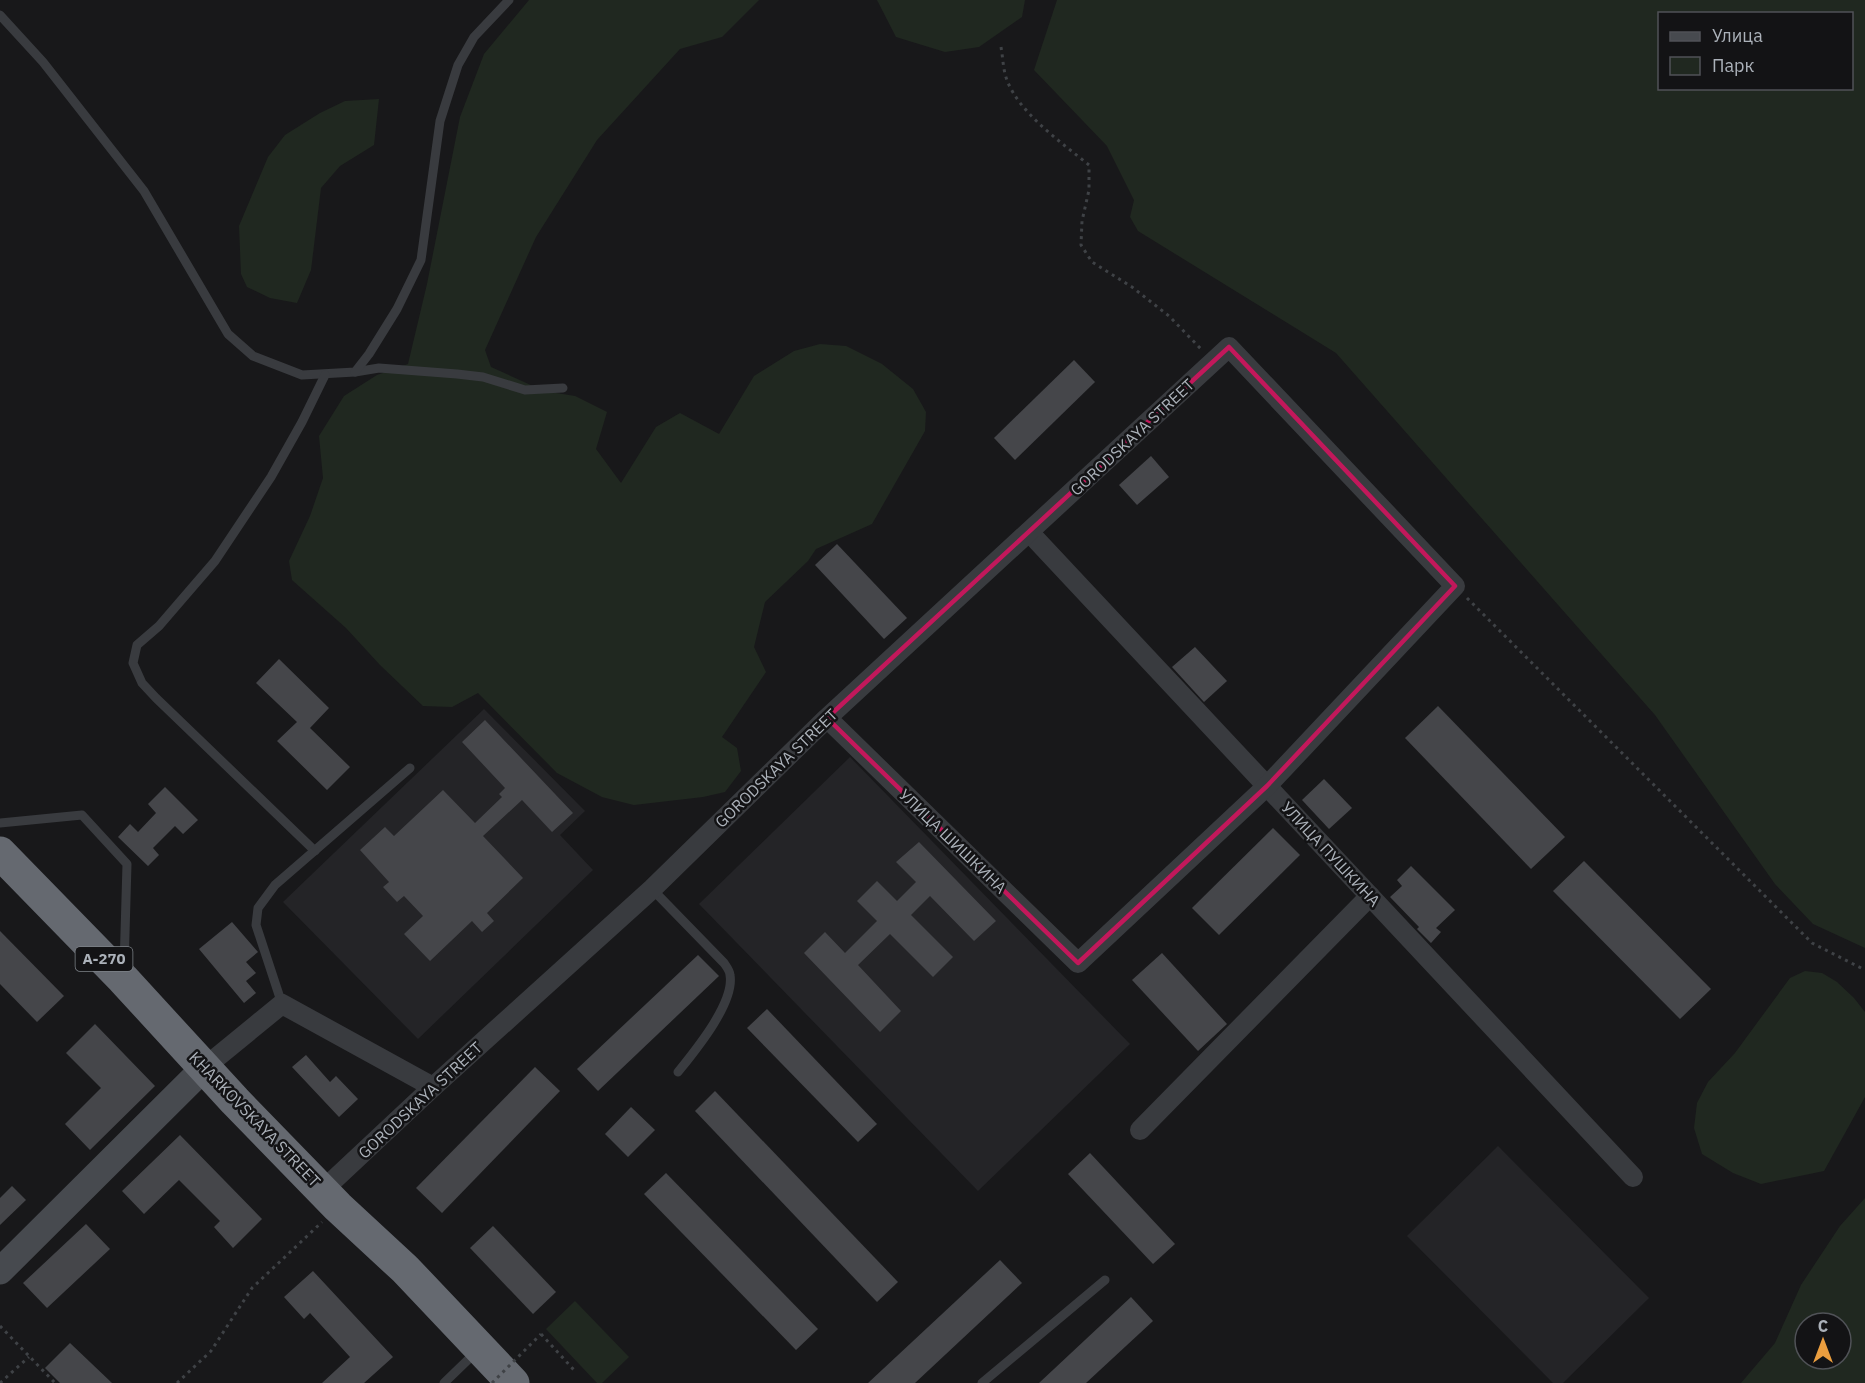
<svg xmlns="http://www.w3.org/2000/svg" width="1865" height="1383" font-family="'IBM Plex Sans',sans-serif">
<rect width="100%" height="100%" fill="#18181a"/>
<!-- built -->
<g fill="#242427">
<path d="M484,709L585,811L560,835L593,870L418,1039L283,902Z"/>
<path d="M850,757L1130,1044L978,1191L699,904Z"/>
<path d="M1498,1146L1649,1298L1563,1383H1553L1407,1236Z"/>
</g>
<!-- green -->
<g fill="#202820" fill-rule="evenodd">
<path d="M529,0H759L722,37L680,49L597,140L536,237L485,350L491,367L544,391L575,396L607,412L596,449L621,483L656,427L680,413L719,434L754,376L794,351L820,344L846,346L882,364L913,389L926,412L925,431L872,524L816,549L808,561L765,602L754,647L766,672L722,737L737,748L741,771L725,792L703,797L634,805L602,797L557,773L478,693L452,707L423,706L380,665L346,628L292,580L289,561L310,516L323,478L319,436L344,396L377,375L408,364L427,284L460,117L484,54Z"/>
<path d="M877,0H1025L1022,17L979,47L945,52L896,37Z"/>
<path d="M1057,0H1865V948L1813,924L1775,884L1655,715L1336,353L1138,231L1130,217L1134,200L1107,146L1034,70ZM1660,14H1852V88H1660Z"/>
<path d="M379,99L374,145L340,166L321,188L311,270L297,303L270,298L247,287L241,274L239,226L268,157L285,135L320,113L345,101Z"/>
<path d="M1805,971L1822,973L1837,982L1854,998L1865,1012V1097L1824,1171L1761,1184L1733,1173L1702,1154L1694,1128L1697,1103L1708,1082L1735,1053L1790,978Z"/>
<path d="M1865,1198V1383H1741L1775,1343L1801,1285L1840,1226ZM1805,1323H1841V1359H1805Z"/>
<path d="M575,1301L629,1357L602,1383H597L546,1329Z"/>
</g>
<!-- building -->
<g fill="#45464a">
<path d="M1074,360L1095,382L1015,460L994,438Z"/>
<path d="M1151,456L1169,477L1137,505L1119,485Z"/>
<path d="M837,544L907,618L884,639L815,565Z"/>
<path d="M1195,647L1227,681L1204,702L1172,667Z"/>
<path d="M279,659L329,708L310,728L350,767L327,790L277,741L297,722L256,683Z"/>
<path d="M1438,706L1565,837L1531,869L1405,738Z"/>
<path d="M485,720L573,813L552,832L522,800L483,836L523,878L487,913L494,921L482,932L472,921L430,961L404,934L423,916L404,896L397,902L383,887L389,882L360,850L385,827L394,836L443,790L475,823L502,797L499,794L505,788L462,742Z"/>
<path d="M1324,779L1352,808L1329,829L1302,800Z"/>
<path d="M165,787L198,820L183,834L175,826L153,848L159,855L148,866L118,837L130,824L138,832L156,813L148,804Z"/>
<path d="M1273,828L1300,855L1219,935L1192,908Z"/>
<path d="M919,842L996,921L974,941L930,896L911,915L953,957L933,977L890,934L858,965L901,1011L880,1032L804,953L825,932L845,953L877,921L857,901L877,881L897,901L916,882L896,862Z"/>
<path d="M1584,861L1711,989L1680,1019L1553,891Z"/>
<path d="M1411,866L1455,910L1436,928L1441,932L1431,943L1417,929L1419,927L1390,897L1402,886L1397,880Z"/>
<path d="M232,922L258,952L246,962L256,973L246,981L256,993L244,1003L199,949Z"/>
<path d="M0,931L64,996L37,1022L0,984Z"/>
<path d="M1162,953L1227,1024L1198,1051L1132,980Z"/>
<path d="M698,955L719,976L598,1091L577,1069Z"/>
<path d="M767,1009L877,1124L858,1142L747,1028Z"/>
<path d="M95,1024L155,1086L90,1150L65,1124L101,1088L66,1053Z"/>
<path d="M306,1055L330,1082L336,1076L358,1099L339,1117L292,1067Z"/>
<path d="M535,1067L560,1091L442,1213L416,1188Z"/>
<path d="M715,1091L898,1282L877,1302L695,1111Z"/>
<path d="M631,1107L655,1130L628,1157L605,1134Z"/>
<path d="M180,1135L262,1219L233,1248L214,1227L220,1221L179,1180L144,1214L122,1191Z"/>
<path d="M1090,1153L1175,1244L1153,1264L1068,1174Z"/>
<path d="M666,1173L818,1329L796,1350L644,1194Z"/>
<path d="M12,1186L26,1200L0,1225V1198Z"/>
<path d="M86,1224L110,1249L47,1308L23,1283Z"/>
<path d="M493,1226L556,1292L533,1314L470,1248Z"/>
<path d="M1000,1260L1022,1283L915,1383H868Z"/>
<path d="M313,1271L393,1357L364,1383H322L350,1357L310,1313L304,1319L284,1297Z"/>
<path d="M1131,1297L1153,1321L1086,1383H1039Z"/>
<path d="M70,1343L112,1383H60L45,1368Z"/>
</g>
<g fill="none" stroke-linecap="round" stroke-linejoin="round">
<!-- path -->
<g stroke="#3f4246" stroke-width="3" stroke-dasharray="3 4.5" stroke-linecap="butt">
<path d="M1001,47C1003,58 1003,70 1007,80C1019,113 1062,143 1089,165V190L1082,221L1081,245L1092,262L1132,287L1169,316L1202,350"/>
<path d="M1467,598L1812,943L1865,970"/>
<path d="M0,1326L55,1383"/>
<path d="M541,1334L574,1370"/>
<path d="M0,1383L29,1357"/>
<path d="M177,1383L211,1351L252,1288L322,1222"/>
</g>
<!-- lane -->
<g stroke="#393b3f" stroke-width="9">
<path d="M0,15L43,62L144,191L228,334L253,356L302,375L355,372L379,368L457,374L483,377L525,390L563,388"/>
<path d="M355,372L369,354L397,309L421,260L440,121L458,65L474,37L509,0"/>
<path d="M0,823L82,815L127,864L124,968"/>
<path d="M315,851L156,698L142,683L133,663L137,645L159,626L215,561L271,477L302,422L325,375"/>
<path d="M652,889L724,963C726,966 730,971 730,975C735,1003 694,1052 678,1072"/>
<path d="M282,1004L256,925L258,908L275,885L410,768"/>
<path d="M444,1383L476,1352"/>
<path d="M982,1383L1105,1280"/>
</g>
<!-- street -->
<g stroke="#393b3f" stroke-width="20">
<path d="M1029,532L1633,1177"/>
<path d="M205,1067L282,1004L433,1087"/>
<path d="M1140,1130L1370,896"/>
<path d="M323,1190L433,1087L652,889L827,718L1229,347L1455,586L1267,786L1078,963L827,718"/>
</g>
<!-- secondary -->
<path stroke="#474a4f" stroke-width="27" d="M0,1271L205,1067"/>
<!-- highway -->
<path stroke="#656970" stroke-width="33" d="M0,853L123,979L235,1101L338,1207L405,1269L513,1383"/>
<!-- path-bridge -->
<path stroke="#3f4246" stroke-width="3" stroke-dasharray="3 4.5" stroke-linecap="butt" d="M492,1383L541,1334"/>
</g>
<!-- marked area -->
<path fill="none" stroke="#c2185b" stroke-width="4.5" stroke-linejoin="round" d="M1229,347L1455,586L1267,786L1078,963L827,718Z"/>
<g text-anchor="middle" stroke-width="5" stroke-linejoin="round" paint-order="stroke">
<!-- shield labels -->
<rect fill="#131315" stroke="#7d8288" stroke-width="1.5" x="75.5" y="947" width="57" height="24" rx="4.5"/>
<g font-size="15" font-weight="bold" fill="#abb1b9">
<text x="104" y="964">А-270</text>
</g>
<!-- street labels -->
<g font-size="16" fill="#abb1b9" stroke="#131315">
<text transform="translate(1132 437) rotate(-43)" y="6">GORODSKAYA STREET</text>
<text transform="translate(776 768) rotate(-44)" y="6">GORODSKAYA STREET</text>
<text transform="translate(953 841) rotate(44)" y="6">УЛИЦА ШИШКИНА</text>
<text transform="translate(1331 854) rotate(47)" y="6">УЛИЦА ПУШКИНА</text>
<text transform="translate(420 1100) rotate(-43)" y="6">GORODSKAYA STREET</text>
<text transform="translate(255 1119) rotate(46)" y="6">KHARKOVSKAYA STREET</text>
</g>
</g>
<!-- legend -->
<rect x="1658" y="12" width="195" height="78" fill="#131315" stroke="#505257" stroke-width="1.5"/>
<rect x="1670" y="32" width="30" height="9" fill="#474a4f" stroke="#505257" stroke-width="1.5"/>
<text x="1712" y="42" font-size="18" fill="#abb1b9">Улица</text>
<rect x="1670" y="57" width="30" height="18" fill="#202820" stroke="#505257" stroke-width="1.5"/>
<text x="1712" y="72" font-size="18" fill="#abb1b9">Парк</text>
<!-- north arrow -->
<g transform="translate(1823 1341)"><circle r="28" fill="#131315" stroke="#505257" stroke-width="1.5"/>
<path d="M0-4.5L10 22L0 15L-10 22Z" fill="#eb9e3f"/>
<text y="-9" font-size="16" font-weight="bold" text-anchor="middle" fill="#abb1b9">С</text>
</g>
</svg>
